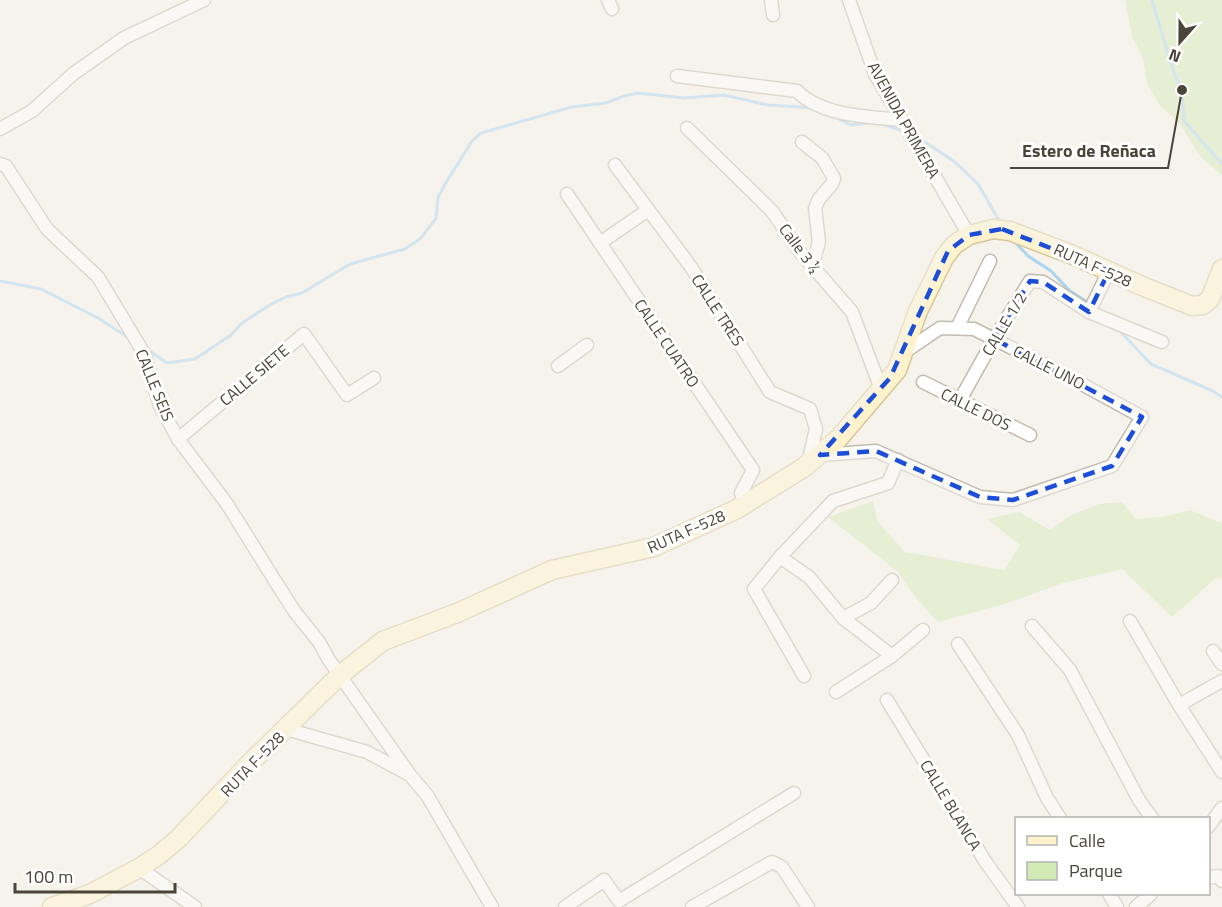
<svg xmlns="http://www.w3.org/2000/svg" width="1222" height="907" font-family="'Titillium Web',sans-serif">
<rect width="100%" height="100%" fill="#f6f3ec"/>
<!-- green -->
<g fill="#d2eab5">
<path d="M1125,0H1222V175L1201,157L1179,123L1160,106L1147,83L1143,58L1132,36Z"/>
<path d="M873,501L878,522L905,552L1004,570L1020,545L987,519L1019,512L1050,530L1070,516L1099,504L1122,502L1136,519L1162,517L1190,510L1222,523V579L1216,578L1172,617L1122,569L1063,583L1008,603L938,622L917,599L897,571L828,517Z"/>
</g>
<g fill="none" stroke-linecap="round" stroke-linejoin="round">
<!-- stream -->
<g stroke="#a9d4f2" stroke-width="3">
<path d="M1152,0L1173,70L1182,90L1184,121L1222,164"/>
<path d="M831,115L851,125L870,123"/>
<path d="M882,124L904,131"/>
<path d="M916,136L955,162L978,184L1001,224"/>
<path d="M1014,241L1028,256L1051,271L1070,291L1089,303"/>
<path d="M0,281L41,289L98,318L129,338"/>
<path d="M1116,327L1151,364L1213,391L1222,397"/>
<path d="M147,349L167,363L195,359L231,335L242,323L273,303L286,297L302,293L350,264L405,249L421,238L436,218L438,197L447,181L472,141L481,133L572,107L606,103L624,96L638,93L684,98L724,95L768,105L814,108"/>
</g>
<defs>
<g id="street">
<path d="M608,0L612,9"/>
<path d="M771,0L773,15"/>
<path d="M849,0L875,74L969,235"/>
<path d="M677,76L797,91C821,116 869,117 902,120"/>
<path d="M687,128L772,211L800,252L852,312L881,389"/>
<path d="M0,129L32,111L73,74L124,38L204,0"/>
<path d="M802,142L822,158L834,178L832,184L819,199L815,208L819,242L812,266"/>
<path d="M0,164L6,166L47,229L98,277L145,355L160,406L178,439L227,504L277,584L295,612L319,642L329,660L410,775"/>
<path d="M615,165L691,267L770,392L810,409L816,429L808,463"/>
<path d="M567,194L753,470L741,493L745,504"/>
<path d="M600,243L648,210"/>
<path d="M1089,312L1109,271"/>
<path d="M957,328L990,261"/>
<path d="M558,366L587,345L573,355"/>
<path d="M923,382L1030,435"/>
<path d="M960,400L994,339L1030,281L1043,282L1089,312L1162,342"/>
<path d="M178,439L304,334L347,395L374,378"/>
<path d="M820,455L876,451L980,497L1013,500L1112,466L1142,417L1058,371L974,329L940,328L903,353"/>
<path d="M898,460L888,483L833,501L780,557L809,577L843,618L892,656L923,630"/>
<path d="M780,557L754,589L804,676"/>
<path d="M843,618L871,603L892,580"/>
<path d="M1130,621L1179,705L1222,772"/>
<path d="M1032,626L1070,670L1139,800L1152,818"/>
<path d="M958,644L1018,735L1047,798L1060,818"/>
<path d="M1213,651L1222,664"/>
<path d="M836,692L892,656"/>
<path d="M887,700L985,861L1018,907"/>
<path d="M1179,705L1222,681"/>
<path d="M286,729L367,752L410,775L427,795L492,907"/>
<path d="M1208,827L1222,808"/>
<path d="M139,868L195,907"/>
<path d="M1208,878L1218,876L1222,881"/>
<path d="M1109,894L1117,907"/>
<path d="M565,907L604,880L619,901L794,793"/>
<path d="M692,907L772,862L782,867L808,907"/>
<path d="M1136,907L1151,894"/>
</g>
<path id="secondary" d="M52,907L90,894L139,868L159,855L179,838L247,766L340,675L383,641L457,613L552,570L654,547L737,509L803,468L839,438L897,370L918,311L944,258L954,245L969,235L993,229L1010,231L1073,255L1142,286L1192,306L1203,305L1210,299L1222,269"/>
</defs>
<!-- street casing -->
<use href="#street" stroke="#c2bbae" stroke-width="15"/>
<!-- secondary casing -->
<use href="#secondary" stroke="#d6c79b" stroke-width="21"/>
<!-- street -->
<use href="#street" stroke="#fff" stroke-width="12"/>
<!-- secondary -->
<use href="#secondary" stroke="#fff3cd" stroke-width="18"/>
</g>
<!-- marked area -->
<path d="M0 0H1222V907H0ZM1002,229L1109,271L1089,312L1043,282L1030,281L994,339L1142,417L1112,466L1013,500L980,497L876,451L820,455L890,378L948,251L969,235Z" fill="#f6f3ec" fill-opacity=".55" fill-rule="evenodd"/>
<path fill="none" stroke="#1d4ed8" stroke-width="4.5" stroke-dasharray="12 8" stroke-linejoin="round" d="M1002,229L1109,271L1089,312L1043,282L1030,281L994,339L1142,417L1112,466L1013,500L980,497L876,451L820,455L890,378L948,251L969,235Z"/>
<g text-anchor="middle" stroke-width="6" stroke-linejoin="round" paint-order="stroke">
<!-- street labels -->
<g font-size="16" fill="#4b4439" stroke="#fff">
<text transform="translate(904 120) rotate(61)" y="6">AVENIDA PRIMERA</text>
<text transform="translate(800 248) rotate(53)" y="6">Calle 3 ½</text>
<text transform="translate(1093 265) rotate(24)" y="6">RUTA F-528</text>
<text transform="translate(718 310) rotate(57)" y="6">CALLE TRES</text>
<text transform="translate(1004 324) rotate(-59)" y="6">CALLE 1/2</text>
<text transform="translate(667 343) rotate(56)" y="6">CALLE CUATRO</text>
<text transform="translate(1049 367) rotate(27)" y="6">CALLE UNO</text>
<text transform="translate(254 375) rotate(-40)" y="6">CALLE SIETE</text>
<text transform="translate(155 385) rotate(68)" y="6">CALLE SEIS</text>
<text transform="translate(976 409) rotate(26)" y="6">CALLE DOS</text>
<text transform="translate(686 531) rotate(-24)" y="6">RUTA F-528</text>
<text transform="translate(252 764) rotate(-46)" y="6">RUTA F-528</text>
<text transform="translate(951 805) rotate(59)" y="6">CALLE BLANCA</text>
</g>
</g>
<!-- callouts -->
<path fill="none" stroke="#4b4439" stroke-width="2" d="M1182 90L1168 168H1010"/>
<circle fill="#4b4439" stroke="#fff" stroke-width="2" cx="1182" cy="90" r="6"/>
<g font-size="18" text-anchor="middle" font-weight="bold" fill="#4b4439" stroke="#fff" stroke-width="6" stroke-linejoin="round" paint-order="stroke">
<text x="1089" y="157">Estero de Reñaca</text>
</g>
<!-- legend -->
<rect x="1015" y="817" width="195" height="78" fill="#ffffff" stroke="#b7b4b0" stroke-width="1.5"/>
<rect x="1027" y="836" width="30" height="9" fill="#fff3cd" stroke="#b7b4b0" stroke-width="1.5"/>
<text x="1069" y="847" font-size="18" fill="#4b4439">Calle</text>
<rect x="1027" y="862" width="30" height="18" fill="#d2eab5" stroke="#b7b4b0" stroke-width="1.5"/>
<text x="1069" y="877" font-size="18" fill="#4b4439">Parque</text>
<!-- north arrow -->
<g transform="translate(1180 42) rotate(201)" stroke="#ffffff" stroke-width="4.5" paint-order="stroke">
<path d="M0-4.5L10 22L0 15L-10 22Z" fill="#4b4439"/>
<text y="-9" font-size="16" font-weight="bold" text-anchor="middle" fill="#4b4439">N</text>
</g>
<!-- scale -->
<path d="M15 883v9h160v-9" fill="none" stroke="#4b4439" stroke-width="3"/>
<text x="24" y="883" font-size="18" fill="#4b4439" stroke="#ffffff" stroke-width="4.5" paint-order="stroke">100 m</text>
</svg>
